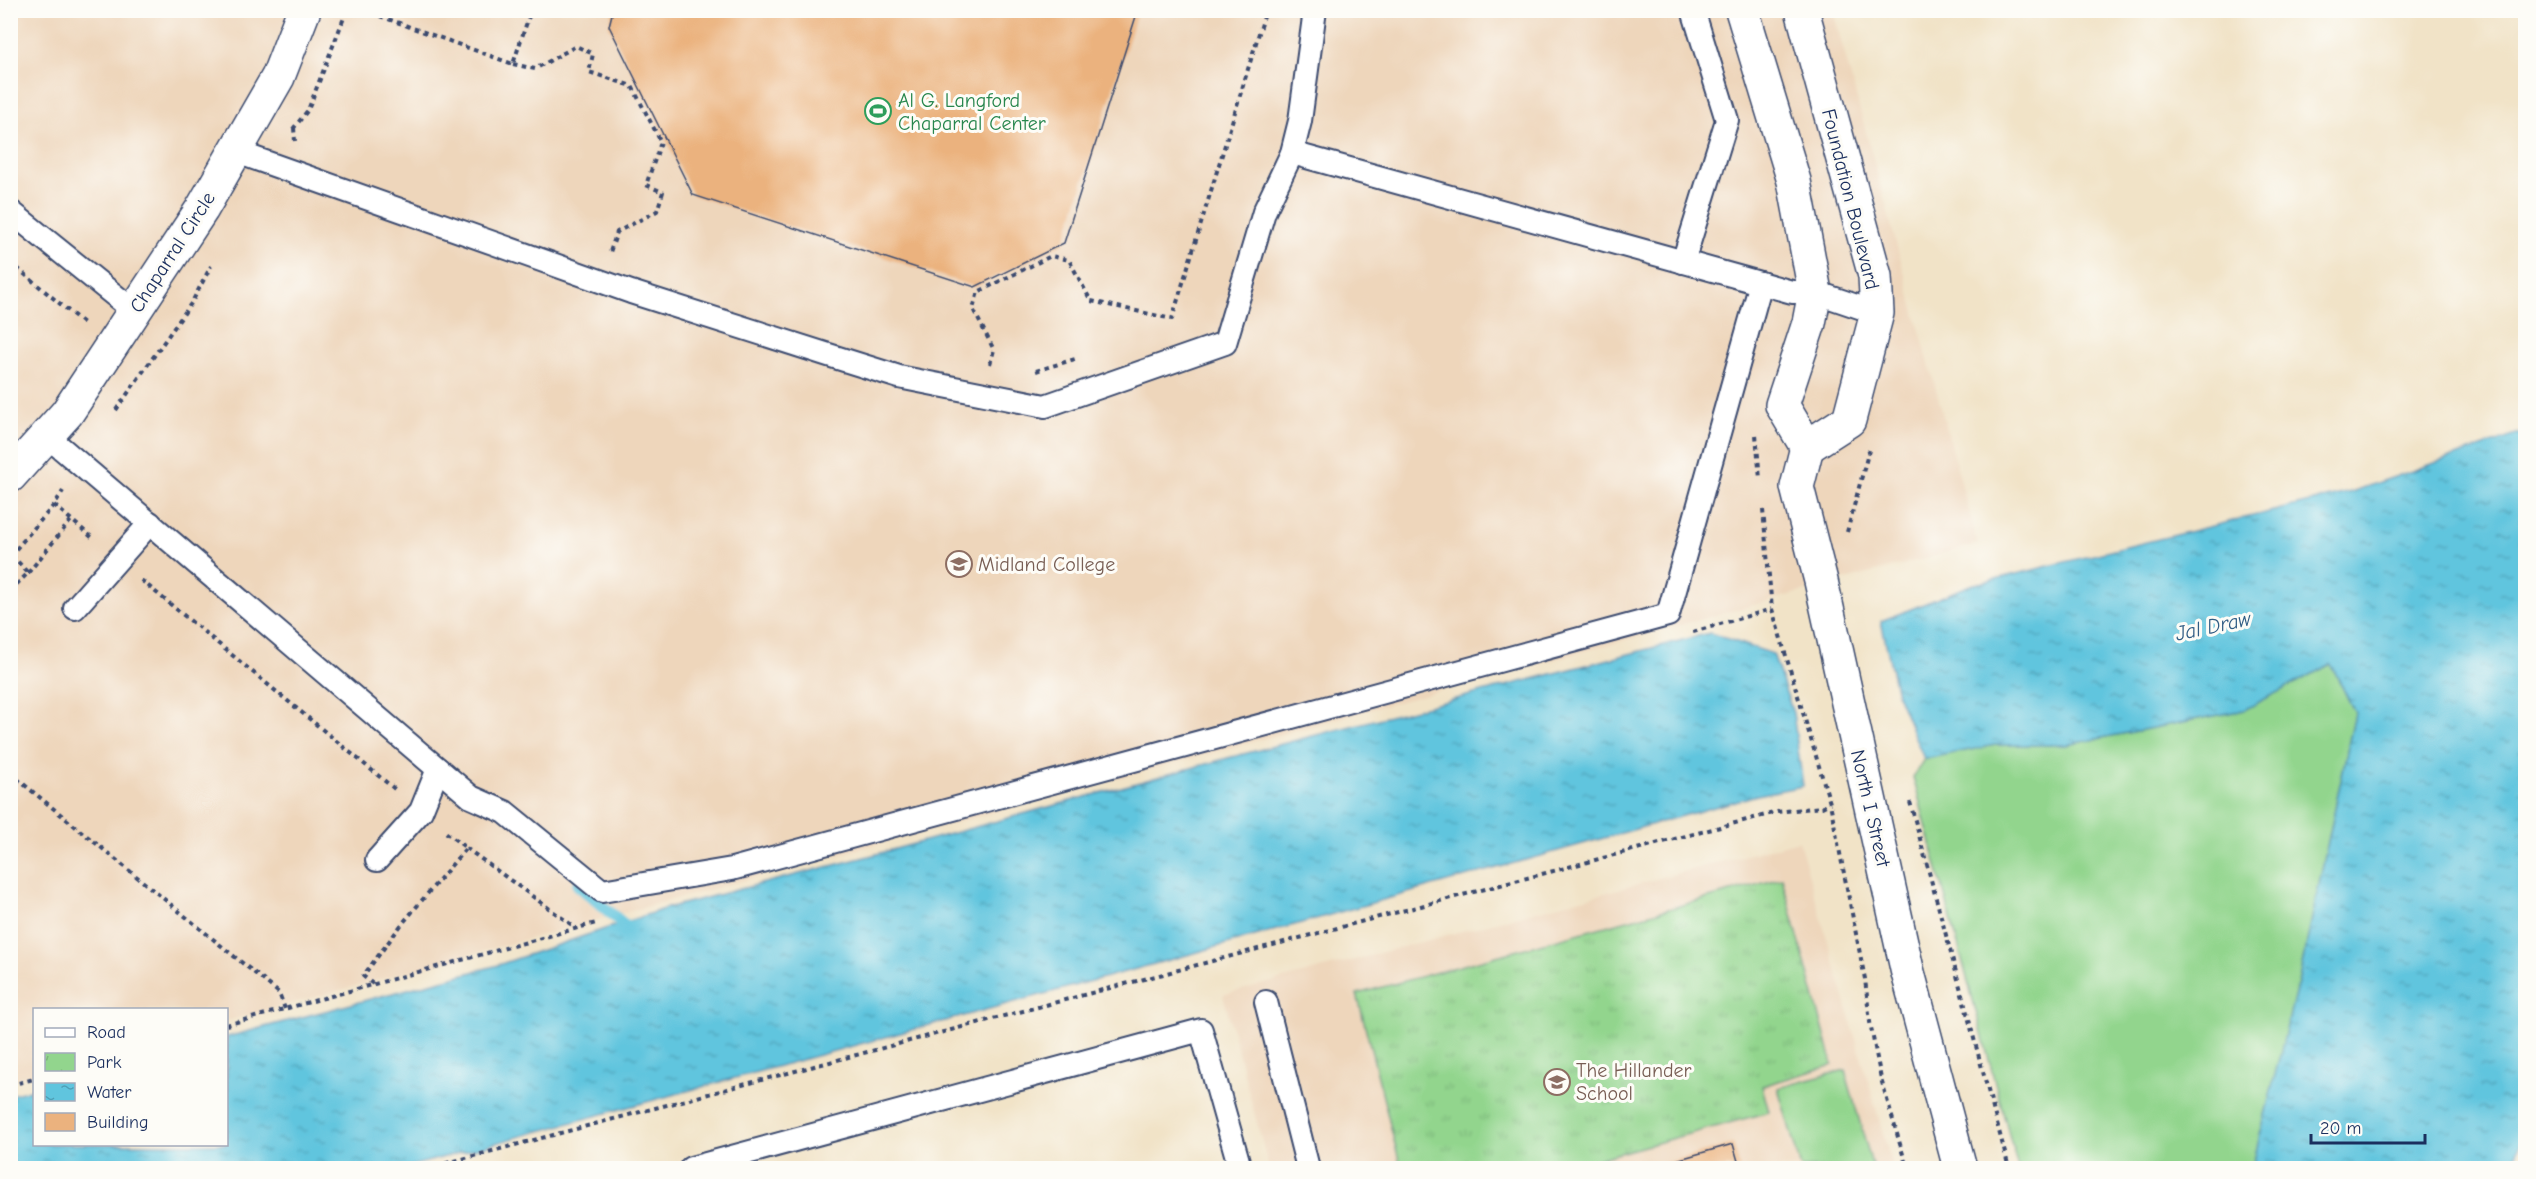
<svg xmlns="http://www.w3.org/2000/svg" width="2536" height="1179" font-family="'Comic Neue',sans-serif">
<defs>
<pattern id="park-tufts" width="24" height="20" patternUnits="userSpaceOnUse" patternTransform="scale(1.5)"><rect width="24" height="20" fill="#92d58d"/><path d="M3 7l-1-3M5 7V3M7 7l1-3M15 17l-1-3M17 17v-4M19 17l1-3" fill="none" stroke="#7db77c"/></pattern>
<pattern id="water-ripples" width="26" height="14" patternUnits="userSpaceOnUse" patternTransform="scale(1.5)"><rect width="26" height="14" fill="#60c5de"/><path d="M2 4q2-2 4 0t4 0M15 11q2-2 4 0t4 0" fill="none" stroke="#4ea0b7"/></pattern>
</defs>
<rect width="100%" height="100%" fill="#fdfcf7"/>
<filter id="ink" filterUnits="userSpaceOnUse"><feTurbulence type="fractalNoise" baseFrequency=".0167" numOctaves="2"/><feDisplacementMap in="SourceGraphic" scale="12" xChannelSelector="R" yChannelSelector="G"/><feConvolveMatrix kernelMatrix="1 2 1 2 8 2 1 2 1" color-interpolation-filters="sRGB"/></filter>
<filter id="wash" filterUnits="userSpaceOnUse"><feTurbulence type="fractalNoise" baseFrequency=".008" numOctaves="4" result="noise"/><feDisplacementMap in="SourceGraphic" scale="24" xChannelSelector="R" yChannelSelector="G"/><feGaussianBlur stdDeviation="1.35" result="paint"/><feColorMatrix in="noise" values="0 0 0 0 0 0 0 0 0 0 0 0 0 0 0 0 0 1.4 0 .05"/><feComposite in="paint" operator="in"/></filter>
<g filter="url(#wash)">
<rect width="100%" height="100%" fill="#f1e3c7"/>
<!-- built -->
<g fill="#eed6bb">
<path d="M11,11H1833L1978,544L227,1021L226,1010H34V1073L11,1080Z"/>
<path d="M1799,841L1893,1168H1269L1223,995Z"/>
</g>
<!-- grass -->
<g fill="#92d58d" stroke="#568276" stroke-width="1.5">
<path d="M2331,664L2355,713L2302,966L2252,1168H2018L1913,777L1924,759L1995,745H2066L2244,710Z"/>
<path d="M1845,1070L1873,1168H1801L1778,1088Z"/>
</g>
<!-- park -->
<path fill="url(#park-tufts)" stroke="#568276" stroke-width="1.5" d="M1782,878L1833,1065L1762,1086L1769,1112L1565,1168H1401L1357,994Z"/>
<!-- water -->
<g fill="url(#water-ripples)" stroke="#3e7a9e" stroke-width="1.5">
<path d="M2525,432V1132L2511,1168H2252L2302,966L2355,713L2331,664L2244,710L2066,745H1995L1924,759L1897,694L1881,621L1971,585L2351,492Z"/>
<path d="M1710,633L1773,654L1793,713L1803,786L1757,795L1180,957L404,1168H11V1095L34,1089V1144H226L227,1037L495,966L667,908L877,854L1228,758Z"/>
</g>
<g fill="none" stroke-linecap="round" stroke-linejoin="round">
<!-- stream -->
<path stroke="#60c5de" stroke-width="12" d="M578,885L628,928L631,934"/>
</g>
<g id="blocks">
<!-- building -->
<g fill="#ebb27e">
<path d="M613,10H1138L1064,243L975,287L693,195L609,26Z"/>
<path d="M1733,1144L1740,1168H1648Z"/>
</g>
</g>
</g>
<g filter="url(#ink)">
<use href="#blocks" fill-opacity="0" stroke="#3b4a6e" stroke-width="1.5"/>
<g fill="none" stroke-linecap="round" stroke-linejoin="round">
<defs>
<g id="lane">
<path d="M234,151L631,292L838,358L899,377L1045,406L1225,343L1264,212L1292,153L1300,121L1315,10"/>
<path d="M1292,153L1792,292H1815L1877,313"/>
<path d="M10,211L134,311"/>
<path d="M1683,262L1727,120L1693,10"/>
<path d="M47,436L471,797L505,812L602,891L732,869L1668,615L1761,283"/>
<path d="M75,608L150,523"/>
<path d="M377,860L421,811L438,769"/>
<path d="M1266,1002L1308,1168"/>
<path d="M691,1168L1201,1030L1240,1168"/>
</g>
<g id="street">
<path d="M1742,10L1794,181L1815,292L1809,323L1782,405L1807,447L1849,420L1877,313L1875,276L1802,10"/>
<path d="M10,476L67,413L202,209L278,77L304,10"/>
</g>
<path id="secondary" d="M1807,447L1797,487L1821,581L1907,969L1960,1168"/>
</defs>
<!-- lane casing -->
<use href="#lane" stroke="#3b4a6e" stroke-width="26"/>
<!-- street casing -->
<use href="#street" stroke="#3b4a6e" stroke-width="36"/>
<!-- secondary casing -->
<use href="#secondary" stroke="#3b4a6e" stroke-width="36"/>
<!-- path -->
<g stroke="#3b4a6e" stroke-width="4" stroke-dasharray="4.5 4.5" stroke-linecap="butt">
<path d="M363,10L513,64L531,10"/>
<path d="M513,64L535,69L576,46L593,54L589,72L632,86L661,142L646,185L663,192L657,211L617,232L610,252"/>
<path d="M294,128L295,141"/>
<path d="M293,129L308,110L347,10"/>
<path d="M10,262L83,323"/>
<path d="M990,364L994,350L973,309L978,292L1051,256L1069,260L1091,301L1172,319L1266,10"/>
<path d="M1036,371L1075,359"/>
<path d="M116,410L192,302L211,266"/>
<path d="M1756,435L1760,479"/>
<path d="M54,505L95,540"/>
<path d="M1763,510L1772,609L1830,803L1865,979L1870,1022L1881,1079L1907,1168"/>
<path d="M1847,532L1869,450"/>
<path d="M10,556L54,505L63,491"/>
<path d="M28,573L72,519"/>
<path d="M141,580L397,791"/>
<path d="M10,591L28,573L11,554"/>
<path d="M1693,632L1772,609"/>
<path d="M10,773L279,993L285,1009"/>
<path d="M1910,802L2009,1168"/>
<path d="M466,848L576,928"/>
<path d="M373,984L363,976L402,924L466,848L444,831"/>
<path d="M226,1025L596,923"/>
<path d="M10,1085L34,1079"/>
<path d="M428,1168L1777,812L1822,807L1830,803"/>
</g>
<!-- lane -->
<use href="#lane" stroke="#fff" stroke-width="22"/>
<!-- street -->
<use href="#street" stroke="#fff" stroke-width="33"/>
<!-- secondary -->
<use href="#secondary" stroke="#fff" stroke-width="33"/>
</g>
</g>
<!-- icons -->
<defs>
<symbol id="stadium-ring" viewBox="-11 -11 22 22"><circle r="9.5" fill="#fdfcf7" stroke="#2e9e5b" stroke-width="1.5"/><path d="M0-5a6.5 5 0 1 0 0 10a6.5 5 0 1 0 0-10ZM-3.5-1.8h7v3.6h-7Z" fill="#2e9e5b"/></symbol>
<symbol id="university-ring" viewBox="-11 -11 22 22"><circle r="9.5" fill="#fdfcf7" stroke="#8d6e63" stroke-width="1.5"/><path d="M0-5L7-2L0 1L-7-2ZM-4 1L0 2.5L4 1V4Q0 6-4 4Z" fill="#8d6e63"/></symbol>
<symbol id="school-ring" viewBox="-11 -11 22 22"><circle r="9.5" fill="#fdfcf7" stroke="#8d6e63" stroke-width="1.5"/><path d="M0-5L7-2L0 1L-7-2ZM-4 1L0 2.5L4 1V4Q0 6-4 4Z" fill="#8d6e63"/></symbol>
</defs>
<g fill-rule="evenodd">
<use href="#stadium-ring" x="863" y="96" width="30" height="30"/>
<use href="#university-ring" x="944" y="549" width="30" height="30"/>
<use href="#school-ring" x="1542" y="1067" width="30" height="30"/>
</g>
<g text-anchor="middle" stroke-width="6" stroke-linejoin="round" paint-order="stroke">
<!-- leisure labels -->
<g font-size="20" fill="#27864d" stroke="#fdfcf7" text-anchor="start">
<text x="898" y="107">Al G. Langford<tspan x="898" dy="23">Chaparral Center</tspan></text>
</g>
<!-- street labels -->
<g font-size="20" fill="#1b2f5e" stroke="#fdfcf7">
<text transform="translate(1851 199) rotate(76)" y="7">Foundation Boulevard</text>
<text transform="translate(172 252) rotate(-57)" y="7">Chaparral Circle</text>
<text transform="translate(1871 808) rotate(77)" y="7">North I Street</text>
</g>
<!-- education labels -->
<g font-size="20" fill="#785e54" stroke="#fdfcf7" text-anchor="start">
<text x="978" y="571">Midland College</text>
<text x="1576" y="1077">The Hillander<tspan x="1576" dy="23">School</tspan></text>
</g>
<!-- water labels -->
<g font-size="21" font-style="italic" fill="#305c84" stroke="#fdfcf7">
<text transform="translate(2213 626) rotate(-12)" y="7">Jal Draw</text>
</g>
</g>
<!-- margin -->
<rect width="2536" height="1179" fill="none" stroke="#fdfcf7" stroke-width="36"/>
<!-- legend -->
<rect x="33" y="1008" width="195" height="138" fill="#fdfcf7" stroke="#a3aaba" stroke-width="1.5"/>
<rect x="45" y="1028" width="30" height="9" fill="#ffffff" stroke="#a3aaba" stroke-width="1.5"/>
<text x="87" y="1038" font-size="18" fill="#1b2f5e">Road</text>
<rect x="45" y="1053" width="30" height="18" fill="url(#park-tufts)" stroke="#a3aaba" stroke-width="1.5"/>
<text x="87" y="1068" font-size="18" fill="#1b2f5e">Park</text>
<rect x="45" y="1083" width="30" height="18" fill="url(#water-ripples)" stroke="#a3aaba" stroke-width="1.5"/>
<text x="87" y="1098" font-size="18" fill="#1b2f5e">Water</text>
<rect x="45" y="1113" width="30" height="18" fill="#ebb27e" stroke="#a3aaba" stroke-width="1.5"/>
<text x="87" y="1128" font-size="18" fill="#1b2f5e">Building</text>
<!-- scale -->
<path d="M2311 1134v9h114v-9" fill="none" stroke="#1b2f5e" stroke-width="3"/>
<text x="2320" y="1134" font-size="18" fill="#1b2f5e" stroke="#fdfcf7" stroke-width="4.5" paint-order="stroke">20 m</text>
</svg>
